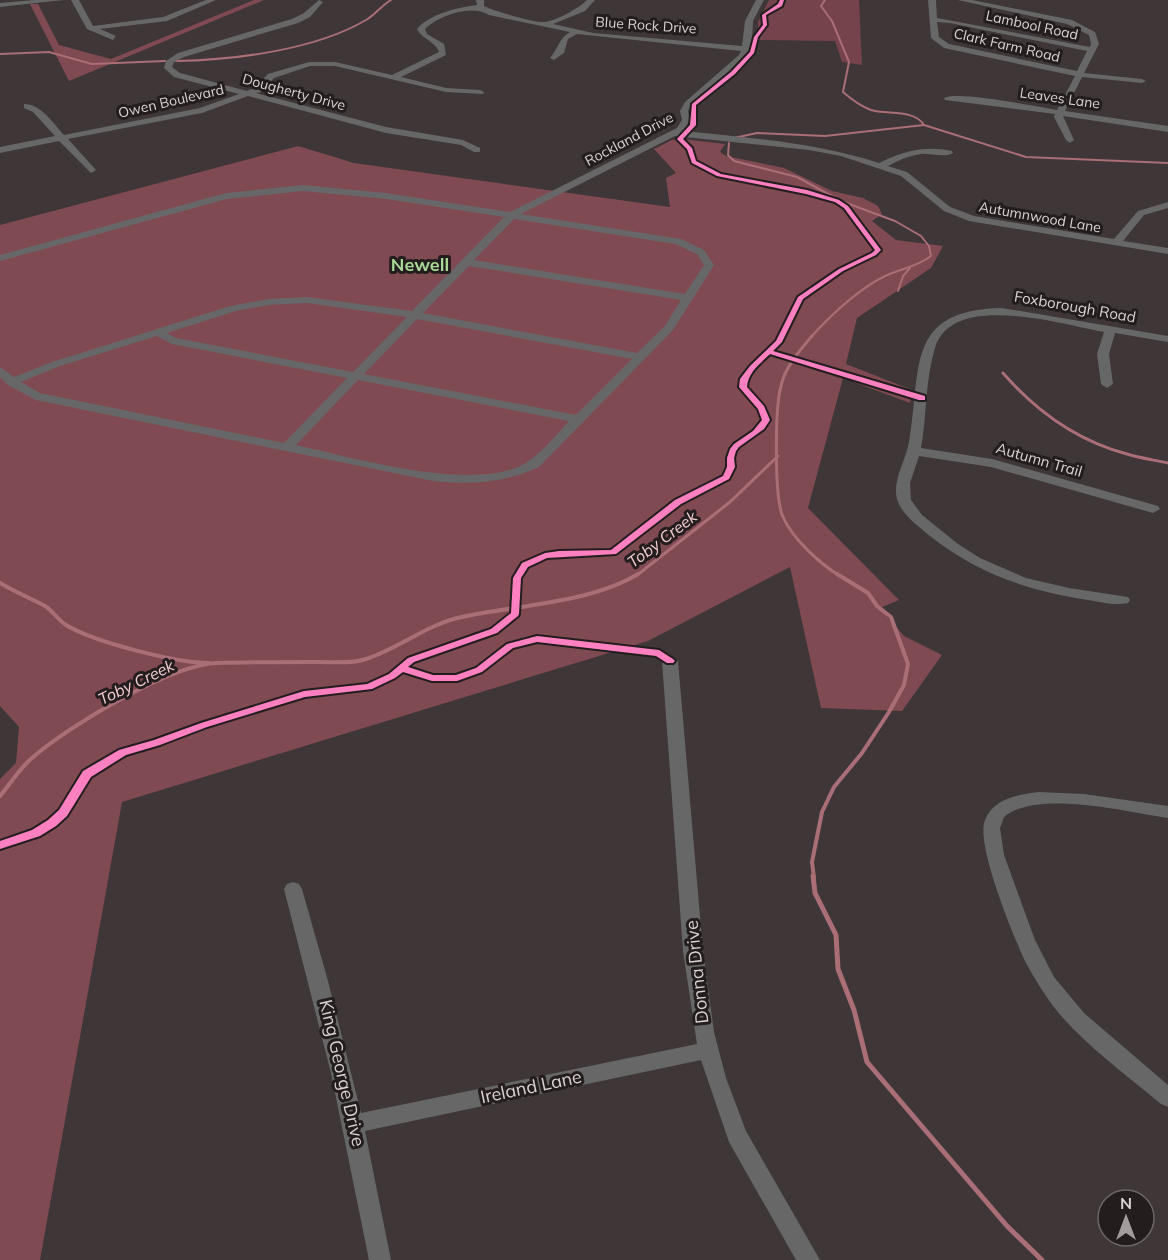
<svg xmlns="http://www.w3.org/2000/svg" width="1168" height="1260" font-family="Mulish,sans-serif">
<rect width="100%" height="100%" fill="#3e3637"/>
<!-- green -->
<path fill="#75434b" d="M769,0H859L862,65L842,62L835,41L758,40V22Z"/>
<!-- forest -->
<g fill="#804a52">
<path d="M254,0H264L69,81L30,4H38L59,45L111,59Z"/>
<path d="M682,139L725,144L720,152L726,156L784,168L832,191L863,198L878,206L882,214L872,221L896,240L943,246L931,268L857,318L846,364L912,390L910,403L843,378L808,508L899,600L880,608L904,636L942,655L902,711L821,708L790,567L648,641L122,802L40,1260H0V779L16,763L19,727L0,706V225L298,146L354,163L670,207L666,178L676,173L654,149L672,140Z"/>
</g>
<g fill="none" stroke-linecap="round" stroke-linejoin="round">
<!-- stream-far3 -->
<g stroke="#aa6e77" stroke-width="2">
<path d="M825,0L821,6L832,21L849,62L843,92C851,99 860,106 871,110C887,115 914,109 924,125"/>
<path d="M0,54L49,52L92,64L165,61"/>
<path d="M176,61C234,60 315,50 366,20C375,15 381,6 391,0"/>
<path d="M924,125L1026,157L1168,163"/>
<path d="M734,138L757,133L825,136L924,125"/>
<path d="M729,143L728,155L734,161L797,177L841,201L895,221L921,236L929,246L931,256C917,267 899,269 883,277C856,291 832,314 811,337"/>
<path d="M898,291L903,276L910,268"/>
</g>
<!-- stream-far2 -->
<g stroke="#aa6e77" stroke-width="3">
<path d="M812,336C800,350 785,367 781,386C775,407 774,498 783,517C792,538 820,564 840,576"/>
<path d="M1003,373C1036,411 1078,441 1127,454C1140,458 1154,460 1168,463"/>
<path d="M636,576L730,502L778,456"/>
</g>
<!-- stream-far1 -->
<g stroke="#aa6e77" stroke-width="4">
<path d="M0,583C15,592 30,598 45,606C53,611 58,620 66,625C94,642 176,663 209,663"/>
<path d="M0,796C10,784 20,768 32,758C69,726 169,665 217,663C250,662 283,662 317,662C333,662 351,664 366,659C400,648 427,624 462,617C516,605 591,603 638,574"/>
<path d="M814,878L812,862L822,812L834,787L862,753L889,712L904,685L908,664L891,617L877,606L868,593L837,574"/>
</g>
<!-- stream -->
<path stroke="#aa6e77" stroke-width="5" d="M813,876L815,893L836,935L838,969L854,1010L867,1062L1007,1226L1042,1260"/>
<!-- minor -->
<g fill="#686767" fill-rule="evenodd">
<path d="M34,0H63L0,7V3Z"/>
<path d="M71,0H79L93,26L163,17L206,0H216L167,21L100,29L116,36L113,40L87,29Z"/>
<path d="M319,0L323,2L310,17L298,23L184,57L174,62L172,67L180,73L247,91L255,88L268,74L309,62H335L392,75L439,52C436,42 422,39 417,29C429,14 459,7 477,5L476,0H484V6C494,11 534,23 545,22C556,21 579,8 587,0H595L585,11L553,24L593,33L742,46L745,21L756,0H764L753,21L752,41L747,56L691,105L688,111L690,120L683,131C750,138 815,142 879,163C902,151 926,145 952,151L953,153C946,158 930,153 920,154C909,156 898,160 888,166L907,172L950,207L974,216L1114,239L1138,211L1168,202V208L1144,215L1123,241L1168,248V254L969,221L944,211L901,176L841,156L809,150L675,136L521,214L681,239L704,250L714,265L673,330L539,467C503,483 472,485 433,481L36,400L8,385L0,377V367L14,377L52,362L230,306L269,299L307,297L412,311L504,217L386,199L303,191L227,199L0,261V255L226,193L303,185L386,193L510,212L677,128L682,120L680,111L685,102L739,55L741,51L577,34L568,39L564,53L554,60L550,58C558,49 559,38 570,32L489,15C471,4 440,15 425,29L427,34L444,44L446,55L401,77L446,88L480,90L484,92L483,94L446,92L335,66H310L274,78L261,92L256,93L386,127L463,140L480,148V152H474L461,145L386,133L248,96L202,113L68,139L96,170L91,173L59,141L0,153V147L55,136L33,112L24,108V104C41,104 53,123 64,135L200,108L239,94L174,77L164,68L166,61L178,53L292,19L304,13ZM514,219L675,244L697,254L704,265L685,294L474,260ZM469,266L681,300L665,326L637,353L423,313ZM307,303L407,317L353,372L176,338L167,333L236,311L269,305ZM417,319L632,359L576,415L364,374ZM157,336L172,344L347,378L284,443L40,393L21,382L60,366ZM358,380L569,421C557,434 544,450 530,460C483,496 352,457 296,445Z"/>
<path d="M928,0H936L937,18L1090,47L1091,44L1089,35L1067,24L958,0H972L1072,20L1095,32L1099,44L1084,73L1142,79L1146,81L1142,83L1082,77L1065,111L1168,126V132L1063,116L1074,140L1070,143L1066,140L1054,117L1055,114L945,100L944,98C956,90 1038,107 1057,110L1075,76L944,48L931,38ZM937,22L950,23L1087,51L1077,71L949,44L939,37Z"/>
<path d="M1002,308L1168,336V342L1115,333L1109,354L1113,384L1107,388L1101,384L1097,354L1104,332C1063,325 952,290 935,348C925,380 927,416 921,448L992,459L1158,506L1160,509L1153,513L991,467L919,456L910,483L911,500L922,515L958,544L980,558L1026,578L1069,588L1128,597L1130,600L1128,603C1116,606 1100,602 1088,600C1029,591 978,574 930,536C918,526 902,515 897,499C892,481 906,460 909,442C922,369 904,310 1002,308Z"/>
<path d="M670,656L678,661L703,951L714,1032L726,1078L746,1131L820,1260H796L729,1142L701,1060L365,1131L391,1260H369L331,1073L284,889L287,884L293,882L299,884L302,889L328,981L361,1113L697,1044L683,951L662,661Z"/>
<path d="M1038,792L1084,794L1168,806V818C1127,812 1037,789 1004,817L1000,828L1004,855L1035,940L1054,977L1084,1013L1168,1085V1107L1161,1104C1124,1073 1083,1044 1053,1006C1043,992 1034,978 1026,963C1014,938 975,844 985,820C994,798 1017,795 1038,792Z"/>
</g>
<defs>
<path id="cycleway" d="M780,0H784L782,6L766,15L767,25L758,37L754,53L735,74L696,105V125L683,139L692,148L696,161L721,174L807,190L839,200L848,206L881,250L876,255L843,271L803,299L782,342L773,351L925,396V400H919L770,354C760,364 748,372 747,387L764,406L770,420L764,429L739,447L736,451L734,458L735,467L729,479L681,504L616,554L547,558L528,567L521,578L519,614L518,616L497,633L414,662L408,667L433,675H456L476,668L507,644L537,636L659,650L673,659L675,661L673,663H667L656,656L537,642L513,648L482,672L457,681H432L403,672L395,678L372,689L305,697L207,727L160,745L126,755L91,777L67,816L56,826L40,836L0,849V841L32,830L48,820L59,810L83,771L119,750L154,740L201,723L304,691L367,684L389,674L408,658L491,629L511,613L513,578L522,563L545,553L559,551L611,550L675,500L723,476L727,467V458L730,449L734,444L753,431L762,420L758,409L739,387L740,379L750,366L776,341L798,297L839,269L872,253L875,250L844,208L835,202L806,194L717,176L692,163L687,149L677,139L690,125L692,104L731,72L750,52L754,37L763,25L762,15L778,4Z"/>
</defs>
<!-- cycleway casing -->
<use href="#cycleway" stroke="#231d1e" stroke-width="4"/>
<!-- cycleway -->
<use href="#cycleway" fill="#ff80c0" fill-rule="evenodd"/>
</g>
<g text-anchor="middle" stroke-width="6" stroke-linejoin="round" paint-order="stroke">
<!-- far-street labels -->
<g font-size="14" fill="#dbd2d3" stroke="#231d1e">
<text transform="translate(646 25) rotate(4)" y="5">Blue Rock Drive</text>
<text transform="translate(1032 25) rotate(12)" y="5">Lambool Road</text>
<text transform="translate(1007 45) rotate(13)" y="5">Clark Farm Road</text>
<text transform="translate(294 92) rotate(15)" y="5">Dougherty Drive</text>
<text transform="translate(1060 98) rotate(8)" y="5">Leaves Lane</text>
<text transform="translate(171 101) rotate(-13)" y="5">Owen Boulevard</text>
<text transform="translate(629 139) rotate(-28)" y="5">Rockland Drive</text>
<text transform="translate(1040 217) rotate(10)" y="5">Autumnwood Lane</text>
</g>
<!-- street labels -->
<g font-size="15" fill="#dbd2d3" stroke="#231d1e">
<text transform="translate(1075 307) rotate(10)" y="5">Foxborough Road</text>
<text transform="translate(1039 460) rotate(16)" y="5">Autumn Trail</text>
</g>
<!-- water labels -->
<g font-size="16" font-style="italic" fill="#f5ced2" stroke="#231d1e">
<text transform="translate(662 539) rotate(-37)" y="6">Toby Creek</text>
<text transform="translate(136 682) rotate(-26)" y="6">Toby Creek</text>
</g>
<!-- far-district labels -->
<g font-size="18" font-weight="bold" fill="#abd998" stroke="#231d1e">
<text x="420" y="271">Newell</text>
</g>
<!-- near-street labels -->
<g font-size="18" fill="#dbd2d3" stroke="#231d1e">
<text transform="translate(697 972) rotate(-96)" y="6">Donna Drive</text>
<text transform="translate(342 1073) rotate(77)" y="6">King George Drive</text>
<text transform="translate(531 1087) rotate(-12)" y="6">Ireland Lane</text>
</g>
</g>
<!-- north arrow -->
<g transform="translate(1126 1218)"><circle r="28" fill="#231d1e" stroke="#6d6566" stroke-width="1.5"/>
<path d="M0-4.5L10 22L0 15L-10 22Z" fill="#a49b9c"/>
<text y="-9" font-size="16" font-weight="bold" text-anchor="middle" fill="#dbd2d3">N</text>
</g>
</svg>
